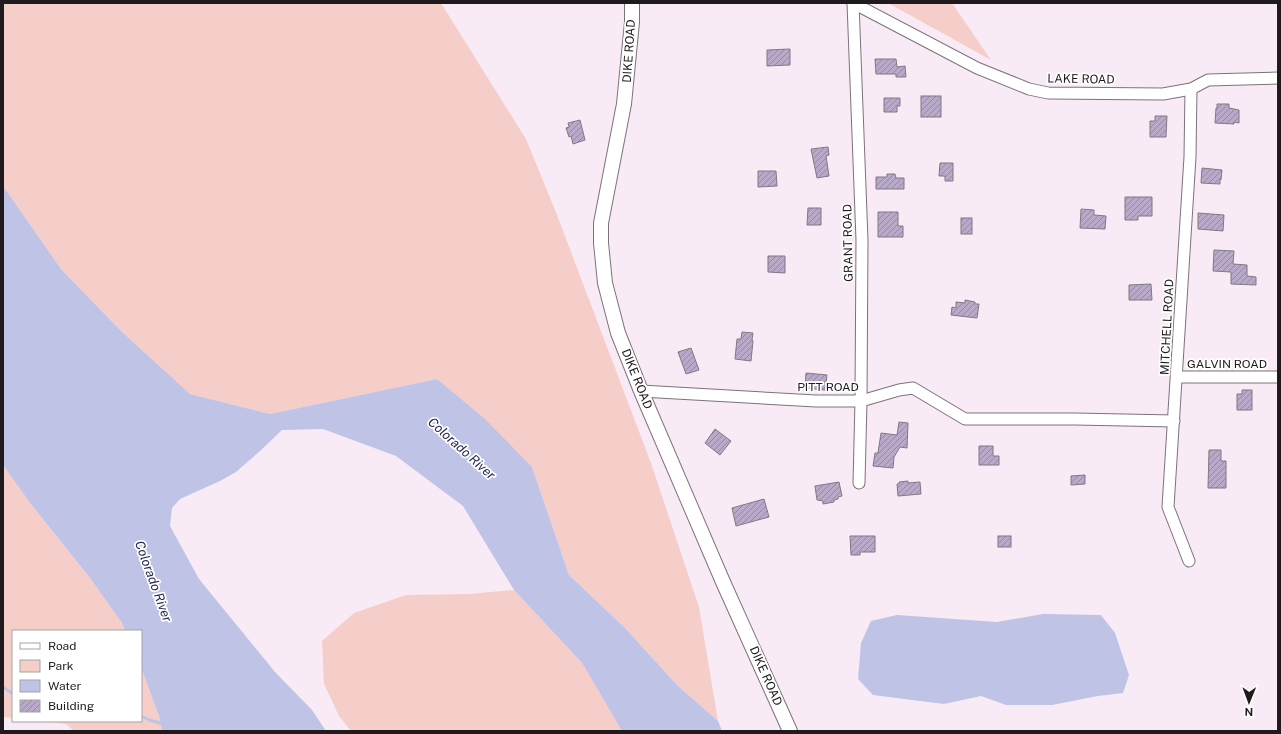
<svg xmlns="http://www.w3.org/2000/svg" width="1281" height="734" font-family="'Public Sans',sans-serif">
<defs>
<pattern id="building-hatch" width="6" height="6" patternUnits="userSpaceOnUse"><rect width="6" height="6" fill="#b8a9c9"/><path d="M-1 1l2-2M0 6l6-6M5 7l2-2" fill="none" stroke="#9589a3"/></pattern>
</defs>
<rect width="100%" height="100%" fill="#f8ebf5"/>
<!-- green -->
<g fill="#f6cec9">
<path d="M3,3H441L526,139L557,215L651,463L699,607L718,721L677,685L625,628L569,575L532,467L437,379L270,414L190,394L121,331L61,269L3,186Z"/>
<path d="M888,3H952L991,60Z"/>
<path d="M3,465L30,503L90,578L122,623L125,631H13V718L3,717Z"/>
<path d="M514,590L582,663L622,731H351L339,716L324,684L322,641L354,613L406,595L469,594Z"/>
<path d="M141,667L159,716L162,731H74L66,724L38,721H141Z"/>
</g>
<!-- water -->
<g fill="#bfc3e6">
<path d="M3,186L61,269L121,331L190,394L270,414L437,379L485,419L532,467L569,575L625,628L677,685L718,721L722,731H622L582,663L514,590L463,506L396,456L323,429L282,430L260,451L236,472L220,481L180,499L172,508L170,526L199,579L275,672L312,710L326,731H162L159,716L141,667V631H125L122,623L90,578L30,503L3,465Z"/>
<path d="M1043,614L1101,615L1115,633L1129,675L1123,693L1098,696L1052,705H1006L981,696L944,704L873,695L858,679L861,643L871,621L897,615L997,622Z"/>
</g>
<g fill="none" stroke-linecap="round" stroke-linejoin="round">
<!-- stream -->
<g stroke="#bfc3e6" stroke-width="3">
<path d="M3,687L13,694"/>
<path d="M141,716L149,720L164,724"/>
</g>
</g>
<!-- building -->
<g fill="url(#building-hatch)" stroke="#7f7985">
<path d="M790,49V65L767,66V50Z"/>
<path d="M875,59H896L897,67L905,66L906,77H896V74H876Z"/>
<rect x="921" y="96" width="20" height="21"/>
<path d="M884,98H900V106H897V112H884Z"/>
<path d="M1217,104H1229V108L1239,110V123L1234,122V124L1215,123L1216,108H1217Z"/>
<path d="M1155,116H1167L1166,137H1150V121H1155Z"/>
<path d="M580,120L585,140L573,144L571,136L569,137L566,128L569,127L568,123Z"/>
<path d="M828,147L829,155L826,156L829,176L817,178L811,149Z"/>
<path d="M940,163H953V181H945V176H939Z"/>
<path d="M1202,168L1222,170L1221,180L1220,179V184L1201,183Z"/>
<path d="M758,171H776L777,186L758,187Z"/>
<path d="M887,174H895L896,178H904V189H876V177H887Z"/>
<path d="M1125,197H1152V216H1138V220H1125Z"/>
<path d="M808,208H821V225H807Z"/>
<path d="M1081,209L1094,210V215L1106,216L1105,229L1080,228Z"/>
<path d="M878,212H898V226H903V237H878Z"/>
<path d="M1198,213L1224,215L1223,231L1198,229Z"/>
<rect x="961" y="218" width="11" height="16"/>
<path d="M1214,250L1234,251L1233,264L1247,265V276L1256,277V285L1231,284V272L1213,271Z"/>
<path d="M768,256H785V273L768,272Z"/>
<path d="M1151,284L1152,300H1129V285Z"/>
<path d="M965,300L975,302V304H979L977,318L951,315L952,307L956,308V302L965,303Z"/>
<path d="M742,332L753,333L752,340L753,341L751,361L735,359L737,339H741Z"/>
<path d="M691,348L699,370L686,374L678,352Z"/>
<path d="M806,373L827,375L825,390L805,388Z"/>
<path d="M1242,390H1252V410H1237V394H1242Z"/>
<path d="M899,422L908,423L907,448L900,447L894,457L893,468L873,466L875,453H878L881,433L897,435Z"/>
<path d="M715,429L731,441L720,455L705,443Z"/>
<path d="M979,446H993V456H999V465H979Z"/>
<path d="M1209,450H1221V461H1226V488H1208Z"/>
<path d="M1085,475V484L1071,485V476Z"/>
<path d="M908,481V483L920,482L921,494L898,496L897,484H899V482Z"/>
<path d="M839,482L842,496L838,497V499L834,500V502L823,504V501L817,500L815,486Z"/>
<path d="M764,499L769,517L736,526L732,508Z"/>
<path d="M850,536H875V552H860V555H851Z"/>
<rect x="998" y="536" width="13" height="11"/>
</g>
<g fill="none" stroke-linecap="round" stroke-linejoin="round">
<defs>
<g id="minor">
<path d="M853,3L862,240L861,401L859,483"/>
<path d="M853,3L977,68L1029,89L1048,93L1163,94L1191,89L1208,80L1278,78"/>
<path d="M1177,377H1278"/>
<path d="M641,391L816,401H861L899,390L913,388L965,419H1075L1174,421"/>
<path d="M1189,561L1168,507L1190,157L1191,89"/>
</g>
<path id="tertiary" d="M632,3V22L624,104L601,223V243L605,283L618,333L641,391L723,582L790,731"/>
</defs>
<!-- minor casing -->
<use href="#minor" stroke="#7d727b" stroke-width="13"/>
<!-- tertiary casing -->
<use href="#tertiary" stroke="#7d727b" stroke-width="16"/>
<!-- minor -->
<use href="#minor" stroke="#fff" stroke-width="11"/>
<!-- tertiary -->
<use href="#tertiary" stroke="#fff" stroke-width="14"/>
</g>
<g text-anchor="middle" stroke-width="3.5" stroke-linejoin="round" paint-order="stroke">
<!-- street labels -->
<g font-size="12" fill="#1e1a1d" stroke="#fff">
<text transform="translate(629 51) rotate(-86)" y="4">DIKE ROAD</text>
<text transform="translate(1081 79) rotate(1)" y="4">LAKE ROAD</text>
<text transform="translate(848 243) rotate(-91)" y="4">GRANT ROAD</text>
<text transform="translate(1167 327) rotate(-87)" y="4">MITCHELL ROAD</text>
<text x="1227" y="368">GALVIN ROAD</text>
<text transform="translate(637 379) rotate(68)" y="4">DIKE ROAD</text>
<text x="828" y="391">PITT ROAD</text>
<text transform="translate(766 676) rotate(66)" y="4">DIKE ROAD</text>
</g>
<!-- water labels -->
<g font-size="13" font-style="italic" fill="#282855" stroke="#fff">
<text transform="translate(462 448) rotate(42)" y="5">Colorado River</text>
<text transform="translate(154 581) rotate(70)" y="5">Colorado River</text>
</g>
</g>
<!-- border -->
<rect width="1281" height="734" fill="none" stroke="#1e1a1d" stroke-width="8"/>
<!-- legend -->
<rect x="12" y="630" width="130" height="92" fill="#ffffff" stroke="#a5a3a5"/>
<rect x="20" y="643" width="20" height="6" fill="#ffffff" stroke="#a5a3a5"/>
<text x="48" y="650" font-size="12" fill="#1e1a1d">Road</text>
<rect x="20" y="660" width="20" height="12" fill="#f6cec9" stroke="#a5a3a5"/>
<text x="48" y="670" font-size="12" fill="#1e1a1d">Park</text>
<rect x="20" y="680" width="20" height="12" fill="#bfc3e6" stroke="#a5a3a5"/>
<text x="48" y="690" font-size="12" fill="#1e1a1d">Water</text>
<rect x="20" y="700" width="20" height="12" fill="url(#building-hatch)" stroke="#a5a3a5"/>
<text x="48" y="710" font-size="12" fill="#1e1a1d">Building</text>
<!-- north arrow -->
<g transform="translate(1249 702) rotate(181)" stroke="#ffffff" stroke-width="3" paint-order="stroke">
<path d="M0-3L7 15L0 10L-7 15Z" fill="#1e1a1d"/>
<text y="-6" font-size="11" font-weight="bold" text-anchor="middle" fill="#1e1a1d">N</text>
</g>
</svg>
